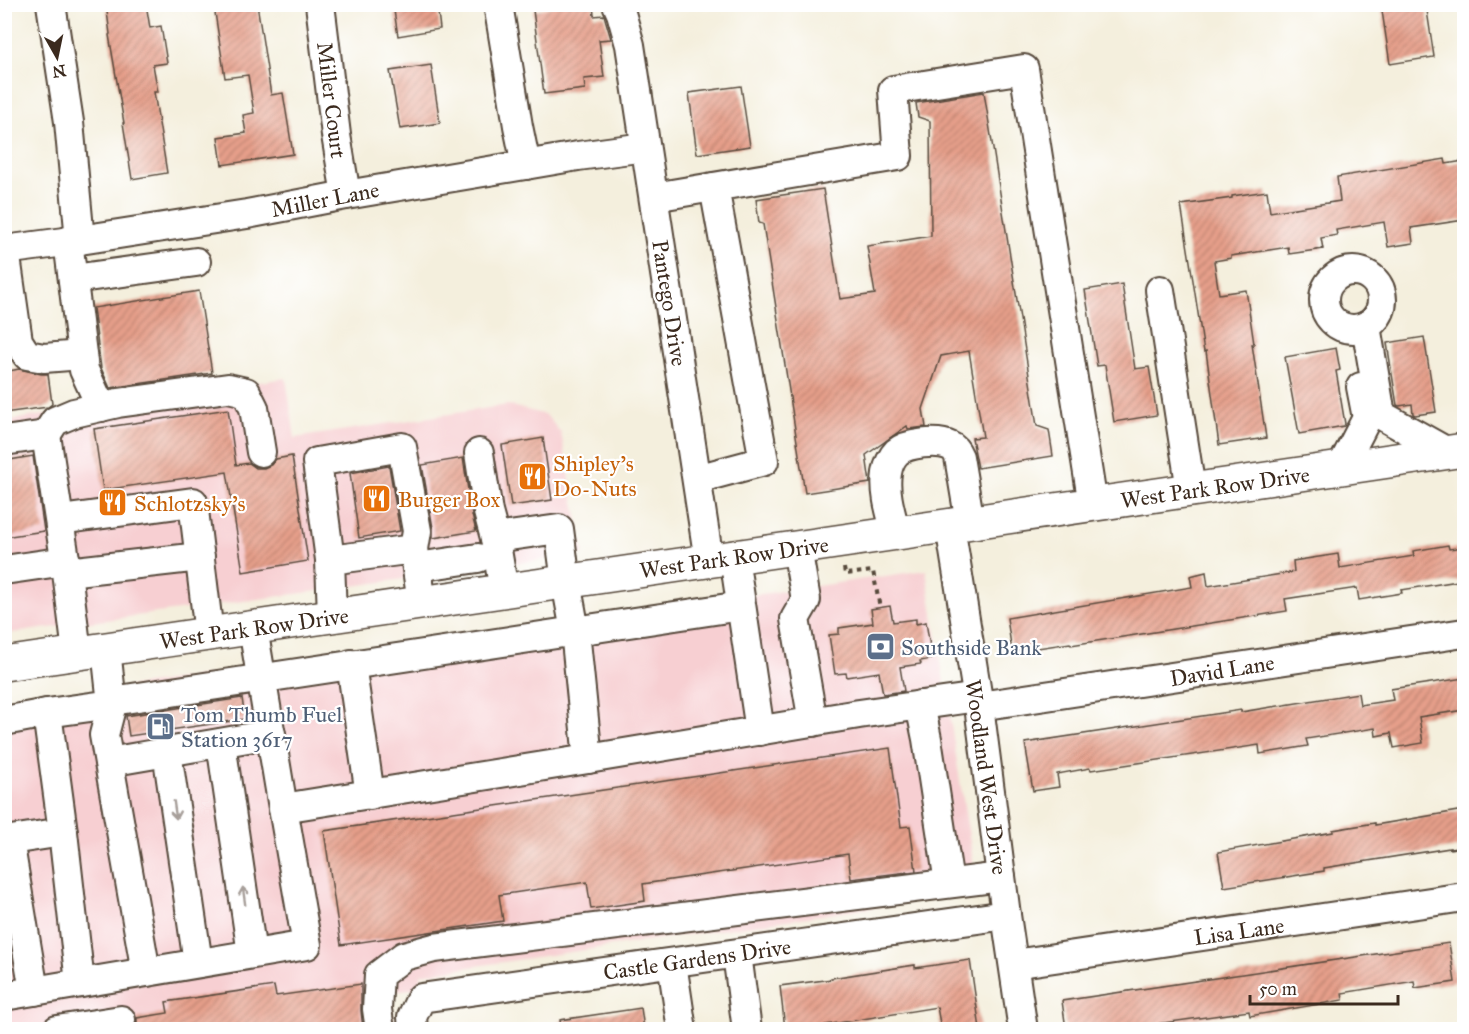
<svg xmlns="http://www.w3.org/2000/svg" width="1469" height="1034" font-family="'IM FELL Great Primer',serif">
<defs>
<pattern id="building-hatch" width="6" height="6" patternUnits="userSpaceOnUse" patternTransform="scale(1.5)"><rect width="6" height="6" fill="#e69f8a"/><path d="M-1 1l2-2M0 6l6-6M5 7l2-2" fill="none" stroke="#bc8270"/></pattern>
</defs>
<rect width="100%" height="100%" fill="#fff"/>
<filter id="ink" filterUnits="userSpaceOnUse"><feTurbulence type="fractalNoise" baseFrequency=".0167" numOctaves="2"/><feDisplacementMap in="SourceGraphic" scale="12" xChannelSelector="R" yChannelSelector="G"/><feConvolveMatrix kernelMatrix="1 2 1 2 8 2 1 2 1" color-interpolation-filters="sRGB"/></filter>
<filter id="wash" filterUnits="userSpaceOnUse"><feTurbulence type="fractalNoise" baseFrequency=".008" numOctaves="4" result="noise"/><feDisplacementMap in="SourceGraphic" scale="24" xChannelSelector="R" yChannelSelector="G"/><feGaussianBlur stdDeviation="1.35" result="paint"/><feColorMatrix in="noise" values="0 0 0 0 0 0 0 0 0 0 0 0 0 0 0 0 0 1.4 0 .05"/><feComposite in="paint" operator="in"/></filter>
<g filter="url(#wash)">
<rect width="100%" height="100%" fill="#f4efdd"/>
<!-- built -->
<g fill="#f7cfd2">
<path d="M286,378L295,438L508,405L546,415L561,433L584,554L5,634V421Z"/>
<path d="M926,570L978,892L421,974L423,987L389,992L395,1029H5L4,703L46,699Z"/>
</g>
<g id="blocks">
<!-- building -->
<g fill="url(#building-hatch)">
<path d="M106,4H146L150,28L161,26L167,63L153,65L158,92H154L167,173L132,179L123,123H124L109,35L110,34Z"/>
<path d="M224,4H257L271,95L283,93L293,154L222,165L218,137L246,133L243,115L254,113L248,75L225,78L214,6Z"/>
<path d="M393,4H437L440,29L398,36Z"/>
<path d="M565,4H593L594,16L604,15L611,39L599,40L604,77L584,79L585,89L544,94L533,10Z"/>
<path d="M1381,4H1426L1434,57L1390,64Z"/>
<path d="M431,65L440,123L400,129L390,71Z"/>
<path d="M741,86L750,146L697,154L689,93Z"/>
<path d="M984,92L1037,426L1049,430L1053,456L978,468L972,438L983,437L969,351L941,356L923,409L926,427L908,429L907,426L866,455L870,483L805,493L763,224L759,223L756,199L823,189L840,299L875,294L867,246L931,236L930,121L918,117L916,103Z"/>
<path d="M1445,159L1446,164L1464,161V220L1411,228L1413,243L1388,247L1384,222L1336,230L1337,235L1321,238L1323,249L1289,254L1288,247L1231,256V258L1214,261L1219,294L1246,290L1254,344H1252L1266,438L1219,445L1206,351L1204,352L1194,287L1181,205L1232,198V196L1267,191L1270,212L1340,201L1337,177Z"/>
<path d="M1122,284L1135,369L1149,367L1157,415L1114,422L1105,365L1097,366L1085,290Z"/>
<path d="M199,291L212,373L110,388L101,368L93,308Z"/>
<path d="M1424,337L1436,412L1415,415L1413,414L1412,404L1399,406L1397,405L1387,343Z"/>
<path d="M1336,348L1340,370L1336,371L1345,424L1344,426L1299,434L1285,357Z"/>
<path d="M19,369L41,374H48L52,404L48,407L4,413V372Z"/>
<path d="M228,409L236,465L249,463L256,468H264L271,465L276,459L292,456L308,561L243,572L227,472L103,490L94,429Z"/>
<path d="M543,438L552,500L511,506L502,445Z"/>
<path d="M33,456L44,531L4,537V461Z"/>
<path d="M463,458L472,515L476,531L433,538V528L422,465Z"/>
<path d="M389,466L400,531L359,538L350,473Z"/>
<path d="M1448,545L1449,549L1464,547V580L1401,590L1402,593L1359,600L1357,588L1285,599L1287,611L1129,636L1071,645L1070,643L1012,652L1007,618L1192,587L1190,576L1206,572L1208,586L1294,572L1293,561L1338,554L1340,568L1414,556L1413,551Z"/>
<path d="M890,606L893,622L916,619V624L926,622L932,659L920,661L921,664L900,667L904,691L883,694L879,672L847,677L846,673L835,674L829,635L839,634V628L873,623L871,609Z"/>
<path d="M1464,678V710L1419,717L1423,743L1394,748L1391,733L1376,736L1375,728L1306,739L1308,746L1260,754L1259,745L1091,770L1090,768L1057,774L1059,787L1033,791L1025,743L1241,710V712L1358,693L1360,705L1393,700L1391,689Z"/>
<path d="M242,698L245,719L129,736L126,716Z"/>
<path d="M890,748L901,827L910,826L916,871L851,879L848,854L643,884L645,901L591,909L587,882L499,895L503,921L341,945L324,831Z"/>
<path d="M1464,810V847L1450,849V848L1324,868V871L1224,887L1218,852L1333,832V830L1375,823V825Z"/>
<path d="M1449,943L1455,982L1415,988L1414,981L1342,993L1343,1000L1250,1016L1249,1011L1120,1029H1066L1062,1001Z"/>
<path d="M970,960L980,1029H941L937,1007L825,1025L826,1029H785L780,986L832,979V978L915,965V968Z"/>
<path d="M361,984V1011L363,1029H134L137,1025V1018L168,1013L166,1002L274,986L276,996Z"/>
<path d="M641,1008L644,1029H561L560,1020Z"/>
</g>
</g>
</g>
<g filter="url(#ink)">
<use href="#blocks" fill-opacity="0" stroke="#57483b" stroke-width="1.5"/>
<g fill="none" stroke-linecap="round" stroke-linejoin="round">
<defs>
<g id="minor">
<path d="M51,4L69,122L80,240"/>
<path d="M320,4L336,135L346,195"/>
<path d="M498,4L518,126L526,165"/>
<path d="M617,4L621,13L630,45L709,561"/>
<path d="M654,197L898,156L893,90L1024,69L1093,505"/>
<path d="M68,241L84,370L101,407"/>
<path d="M4,250L80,240L247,214L346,195L578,156L645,147"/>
<path d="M5,250L18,341L27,355L44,358L82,355"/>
<circle cx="1353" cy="300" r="29"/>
<path d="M73,279L196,262"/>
<path d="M1160,290L1191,490"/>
<path d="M1366,326L1381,415L1449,453"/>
<path d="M46,435L55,421L74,413L118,403L228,388L246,392L254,408L261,452"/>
<path d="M4,441L46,435L67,572L77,653"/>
<path d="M479,453L488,512L495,538L559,529L566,582L575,631L588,759"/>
<path d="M1341,468L1367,418L1361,387"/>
<path d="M697,479L764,461L714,187"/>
<path d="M60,520L193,502L209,634"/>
<path d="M950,526L979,706L1006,915L1023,1030"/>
<path d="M896,533C891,514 884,493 887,473C888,466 892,457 897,452C907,443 938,440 950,446C955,448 957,452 959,457L970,523"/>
<path d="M495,538L504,591"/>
<path d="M797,548L806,600L795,619L813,722"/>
<path d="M734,557L760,731"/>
<path d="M330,560L317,462L402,447L417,531L414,549"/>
<path d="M417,567L478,558"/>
<path d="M4,570L66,561"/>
<path d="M67,572L200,557"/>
<path d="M332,616L330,560L414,549L422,603"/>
<path d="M351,664L370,795"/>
<path d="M112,701L741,606"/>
<path d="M112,704L104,735L146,972"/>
<path d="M920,705L927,739L949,883"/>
<path d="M979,706L1464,633"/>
<path d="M47,713L112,704L106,649"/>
<path d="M4,721L47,713L63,832L4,841"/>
<path d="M221,743L252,954"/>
<path d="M167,752L198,963"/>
<path d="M109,762L271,734"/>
<path d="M283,808L588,759L859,714L978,697"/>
<path d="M63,832L80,983"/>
<path d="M9,840L34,991"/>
<path d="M737,954L747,1030"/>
<path d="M672,963L682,1030"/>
<path d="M1014,964L1464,897"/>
<path d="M4,996L307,945L283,808L253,628"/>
<path d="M57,1030L121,1020"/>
<path d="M380,1030L377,1009L379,975L404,956L434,948L1001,877"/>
<path d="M413,1030L412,1017L421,998L1006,915"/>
</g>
<path id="major" d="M4,664L1464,450"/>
</defs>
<!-- minor casing -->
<use href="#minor" stroke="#57483b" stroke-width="32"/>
<!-- major casing -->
<use href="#major" stroke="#57483b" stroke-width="36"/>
<!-- path -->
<path stroke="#57483b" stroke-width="4" stroke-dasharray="4.5 4.5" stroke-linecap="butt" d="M844,568L845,574L873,571L880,608"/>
<!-- minor -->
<use href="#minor" stroke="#fff" stroke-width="28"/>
<!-- major -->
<use href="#major" stroke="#fff" stroke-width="33"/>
</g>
<!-- one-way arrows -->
<defs><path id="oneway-shaft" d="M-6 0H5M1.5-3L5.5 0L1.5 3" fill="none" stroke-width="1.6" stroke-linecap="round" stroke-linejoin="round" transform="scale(1.5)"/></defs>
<g stroke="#a79f9a">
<use href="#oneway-shaft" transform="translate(175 810) rotate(82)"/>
<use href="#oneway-shaft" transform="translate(244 896) rotate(-98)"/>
</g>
</g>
<!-- icons -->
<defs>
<symbol id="restaurant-square" viewBox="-11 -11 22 22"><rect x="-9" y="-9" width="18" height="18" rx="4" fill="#e8710a" stroke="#fff"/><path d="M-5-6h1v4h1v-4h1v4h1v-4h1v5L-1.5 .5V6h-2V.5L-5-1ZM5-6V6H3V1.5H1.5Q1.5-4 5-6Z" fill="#fff"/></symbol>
<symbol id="bank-square" viewBox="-11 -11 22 22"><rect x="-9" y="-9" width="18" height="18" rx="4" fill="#5c6f8a" stroke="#fff"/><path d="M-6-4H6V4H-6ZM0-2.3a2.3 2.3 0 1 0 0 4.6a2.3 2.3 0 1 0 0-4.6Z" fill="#fff"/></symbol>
<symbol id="fuel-square" viewBox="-11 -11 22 22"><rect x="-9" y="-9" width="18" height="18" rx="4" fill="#5c6f8a" stroke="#fff"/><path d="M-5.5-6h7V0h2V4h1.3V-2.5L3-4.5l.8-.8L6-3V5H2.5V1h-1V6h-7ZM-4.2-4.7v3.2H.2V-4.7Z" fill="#fff"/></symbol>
</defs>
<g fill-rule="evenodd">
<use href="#restaurant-square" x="516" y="460" width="33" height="33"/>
<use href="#restaurant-square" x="360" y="482" width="33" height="33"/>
<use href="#restaurant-square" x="96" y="486" width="33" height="33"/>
<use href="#bank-square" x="864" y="630" width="33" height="33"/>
<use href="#fuel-square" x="144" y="710" width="33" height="33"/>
</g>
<g text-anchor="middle" stroke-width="4.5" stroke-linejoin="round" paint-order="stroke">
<!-- street labels -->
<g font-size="22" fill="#3b2a1e" stroke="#fff">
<text transform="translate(332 100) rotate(83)" y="8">Miller Court</text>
<text transform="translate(325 199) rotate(-11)" y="8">Miller Lane</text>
<text transform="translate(670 303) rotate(81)" y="8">Pantego Drive</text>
<text transform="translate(1215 487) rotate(-8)" y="8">West Park Row Drive</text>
<text transform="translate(734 557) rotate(-8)" y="8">West Park Row Drive</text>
<text transform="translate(254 628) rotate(-8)" y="8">West Park Row Drive</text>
<text transform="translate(1222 670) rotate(-9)" y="8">David Lane</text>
<text transform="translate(987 777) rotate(82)" y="8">Woodland West Drive</text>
<text transform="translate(1239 931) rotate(-8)" y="8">Lisa Lane</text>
<text transform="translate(697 959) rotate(-8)" y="8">Castle Gardens Drive</text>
</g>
<!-- food labels -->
<g font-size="22" fill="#c56008" stroke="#fff" text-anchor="start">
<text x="553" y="471">Shipley's<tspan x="553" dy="25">Do-Nuts</tspan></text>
<text x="398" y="507">Burger Box</text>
<text x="134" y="511">Schlotzsky's</text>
</g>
<!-- service labels -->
<g font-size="22" fill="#4e5e75" stroke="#fff" text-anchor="start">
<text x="901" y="655">Southside Bank</text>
<text x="181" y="722">Tom Thumb Fuel<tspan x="181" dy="25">Station 3617</tspan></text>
</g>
</g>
<!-- margin -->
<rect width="1469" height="1034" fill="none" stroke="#fff" stroke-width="24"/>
<!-- north arrow -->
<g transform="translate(57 57) rotate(171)" stroke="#ffffff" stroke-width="4.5" paint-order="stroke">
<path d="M0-4.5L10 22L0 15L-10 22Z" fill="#3b2a1e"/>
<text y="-9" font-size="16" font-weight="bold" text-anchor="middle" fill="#3b2a1e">N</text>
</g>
<!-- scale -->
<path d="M1250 995v9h148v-9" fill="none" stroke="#3b2a1e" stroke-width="3"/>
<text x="1259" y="995" font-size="18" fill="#3b2a1e" stroke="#ffffff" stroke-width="4.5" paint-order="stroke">50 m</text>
</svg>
